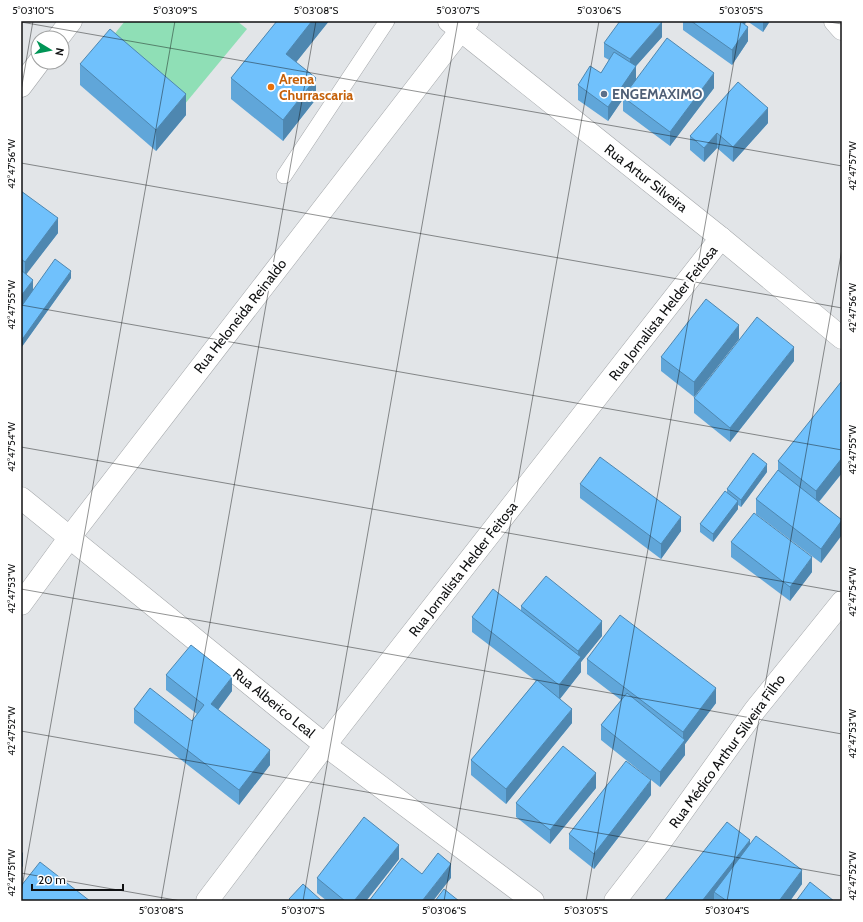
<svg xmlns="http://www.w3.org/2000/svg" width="863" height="922" font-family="Cabin,sans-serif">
<rect width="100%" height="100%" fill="#e2e5e8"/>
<!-- green -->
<path fill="#8fdfb6" d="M125,21H237L247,29L184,105L108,42Z"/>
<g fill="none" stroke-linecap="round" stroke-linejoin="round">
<defs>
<path id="lane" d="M284,176L387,21"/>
<g id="street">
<path d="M449,21L721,238L842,338"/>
<path d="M835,21L842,29"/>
<path d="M58,38L71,21"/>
<path d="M21,86L39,62"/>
<path d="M21,498L325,745L533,901"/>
<path d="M21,604L70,537L468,21"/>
<path d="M207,901L325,745L721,238"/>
<path d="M615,901L659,844L755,710L842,602"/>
</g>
</defs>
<!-- lane casing -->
<use href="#lane" stroke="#a4a7aa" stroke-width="16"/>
<!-- street casing -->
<use href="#street" stroke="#a4a7aa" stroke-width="23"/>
<!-- lane -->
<use href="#lane" stroke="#fff" stroke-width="15"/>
<!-- street -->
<use href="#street" stroke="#fff" stroke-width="22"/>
</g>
<!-- wall -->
<g fill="#60a6d9">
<path d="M277,21H329L296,62L316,99L283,141L231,99V78Z"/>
<path d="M683,21H770L763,32L747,21L745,24L748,41L732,65L683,30Z"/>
<path d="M662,37L636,66V80L714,88L670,146L623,111V99L608,121L578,100V85L601,73L609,60L604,57V43Z"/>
<path d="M80,64L186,115L156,151L80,85Z"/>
<path d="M768,123L733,162L717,148L704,162L690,150V136Z"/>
<path d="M21,191L58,233L26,274L33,290L71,278L21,348Z"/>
<path d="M739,339L694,397L661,371V357Z"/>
<path d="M794,361L730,442L694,413V398Z"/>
<path d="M842,383V473L819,502L842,520L821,563L756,514V499L778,471V461Z"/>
<path d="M767,472L741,507L738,505V509L713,542L700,532V524L727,493V489Z"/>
<path d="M580,484L681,531L661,559L580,498Z"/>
<path d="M731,542L812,572L790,601L731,557Z"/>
<path d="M521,606L602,636L581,662V672L560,699L572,723L506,804L471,775V760L536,681L472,632V617L521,611Z"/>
<path d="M587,659L716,703L685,744V755L660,787L601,740V725L621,700L587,674Z"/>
<path d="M166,675L232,691L218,710L270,765L239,805L134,723V709L192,721L197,714L166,690Z"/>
<path d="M596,788L550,844L516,817V803Z"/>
<path d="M651,795L594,869L569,849V834Z"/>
<path d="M750,844L802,884L790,901H714V900L713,901H664Z"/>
<path d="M399,859L366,901H327L317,893V878Z"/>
</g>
<!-- shaded-wall -->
<g fill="#4e87b0">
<path d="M312,21H329L286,75V54Z"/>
<path d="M737,21H747L737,34Z"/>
<path d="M763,21H770L763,32Z"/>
<path d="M662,22V37L636,66V81L623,97V99L608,121V107L630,74V59Z"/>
<path d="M748,27V41L732,65V50Z"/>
<path d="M714,73V88L670,146V132Z"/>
<path d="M316,78V99L283,141V120Z"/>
<path d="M186,94V115L156,151V130Z"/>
<path d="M768,108V123L733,162V147Z"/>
<path d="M717,133V148L704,162V148Z"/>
<path d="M58,218V233L25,276V262Z"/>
<path d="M71,271V278L21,348V341Z"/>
<path d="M33,280V295L21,310V296Z"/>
<path d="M739,325V339L694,397V382Z"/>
<path d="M794,347V361L730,442V428Z"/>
<path d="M842,458V473L816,505V491Z"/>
<path d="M767,464V472L741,507V500Z"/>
<path d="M738,501V509L713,542V534Z"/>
<path d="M681,517V531L661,559V544Z"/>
<path d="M842,520V535L821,563V549Z"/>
<path d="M812,557V572L790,601V587Z"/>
<path d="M602,621V636L581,662V672L559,700V685L578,661V651Z"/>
<path d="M232,677V691L211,719V704Z"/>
<path d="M716,688V703L685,744V755L660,787V772L683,743V732Z"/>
<path d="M572,709V723L506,804V789Z"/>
<path d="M270,750V765L239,805V790Z"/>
<path d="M596,773V788L550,844V830Z"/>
<path d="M651,780V795L594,869V854Z"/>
<path d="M750,840V855L714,892V900L713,901H702Z"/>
<path d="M399,845V859L366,901H354Z"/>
<path d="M23,852V866L21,869V854Z"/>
<path d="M451,864V878L433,901H422Z"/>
<path d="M802,870V884L790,901H779Z"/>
</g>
<!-- building -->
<g fill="#70c1fc" stroke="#4e87b0">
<path d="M277,21H312L286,54L316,78L283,120L231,78Z"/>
<path d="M620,21H661L662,22L630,59L604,43Z"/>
<path d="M691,21H740L748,27L732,50Z"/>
<path d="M110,29L186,94L156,130L80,64Z"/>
<path d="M667,38L714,73L670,132L623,97Z"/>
<path d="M614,52L636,66L608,107L578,85L590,66L601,73Z"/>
<path d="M738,82L768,108L733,147L717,133L704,148L690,136Z"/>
<path d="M21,191L58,218L25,262L21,259Z"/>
<path d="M55,259L71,271L21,341V307Z"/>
<path d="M21,270L33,280L21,296Z"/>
<path d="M706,299L739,325L694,382L661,357Z"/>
<path d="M757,317L794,347L730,428L694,398Z"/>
<path d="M841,382L842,383V458L816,491L778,461Z"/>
<path d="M753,453L767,464L741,500L727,489Z"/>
<path d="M600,457L681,517L661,544L580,484Z"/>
<path d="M778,470L842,520L821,549L756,499Z"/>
<path d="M725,491L738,501L713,534L700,524Z"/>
<path d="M754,513L812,557L790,587L731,542Z"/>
<path d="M546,576L602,621L578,651L521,606Z"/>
<path d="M493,589L581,657L559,685L472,617Z"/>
<path d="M620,615L716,688L683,732L587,659Z"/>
<path d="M191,645L232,677L211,704L270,750L239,790L134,709L150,688L192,721L204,705L166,675Z"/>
<path d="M537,680L572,709L506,789L471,760Z"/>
<path d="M627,693L685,740L660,772L601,725Z"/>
<path d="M563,746L596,773L550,830L516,803Z"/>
<path d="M626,761L651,780L594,854L569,834Z"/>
<path d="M364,817L399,845L354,901H345L317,878Z"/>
<path d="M727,822L750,840L702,901H664Z"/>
<path d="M756,836L802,870L779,901H727L714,892Z"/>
<path d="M438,853L451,864L422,901H369L402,858L422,874Z"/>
<path d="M40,862L90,901H21V886Z"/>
<path d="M810,882L834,901H796Z"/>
<path d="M303,884L322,901H291L289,899Z"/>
<path d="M444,889L459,901H435Z"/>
</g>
<!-- ticks -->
<path fill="none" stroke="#101112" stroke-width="1" stroke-opacity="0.45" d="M823,21L842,24M21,22L842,166M21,91L33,21M21,163L842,308M21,305L842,450M21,447L842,592M21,589L842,734M21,731L842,876M21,873L181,901M21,893L175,21M161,901L316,21M303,901L458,21M444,901L599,21M586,901L741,21M727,901L842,249"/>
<!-- markers -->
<circle fill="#e8710a" stroke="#fff" stroke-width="1.5" cx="271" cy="87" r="4"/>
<circle fill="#5c6f8a" stroke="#fff" stroke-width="1.5" cx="604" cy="94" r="4"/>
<g text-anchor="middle" stroke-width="4" stroke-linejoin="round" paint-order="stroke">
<!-- food labels -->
<g font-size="14" font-weight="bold" fill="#c56008" stroke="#fff" text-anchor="start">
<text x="279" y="84">Arena<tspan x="279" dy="16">Churrascaria</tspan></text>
</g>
<!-- service labels -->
<g font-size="14" font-weight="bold" fill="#4e5e75" stroke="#fff" text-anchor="start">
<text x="612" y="99">ENGEMAXIMO</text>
</g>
<!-- street labels -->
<g font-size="14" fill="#101112" stroke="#fff">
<text transform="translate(646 178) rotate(38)" y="5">Rua Artur Silveira</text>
<text transform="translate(663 313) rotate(-52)" y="5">Rua Jornalista Helder Feitosa</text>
<text transform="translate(240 316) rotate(-52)" y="5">Rua Heloneida Reinaldo</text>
<text transform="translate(463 569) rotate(-52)" y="5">Rua Jornalista Helder Feitosa</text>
<text transform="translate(274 703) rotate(39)" y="5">Rua Alberico Leal</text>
<text transform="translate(727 751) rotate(-54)" y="5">Rua Médico Arthur Silveira Filho</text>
</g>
</g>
<!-- border -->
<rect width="863" height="922" fill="none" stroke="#ffffff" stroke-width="44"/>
<!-- north arrow -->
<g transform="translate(50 50) rotate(100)"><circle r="19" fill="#ffffff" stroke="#9fa0a0"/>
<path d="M0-3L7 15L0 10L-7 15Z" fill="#009556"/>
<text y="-6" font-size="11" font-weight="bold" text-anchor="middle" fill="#101112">N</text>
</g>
<!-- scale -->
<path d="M32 884v6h91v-6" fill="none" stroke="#101112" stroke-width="2"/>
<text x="38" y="884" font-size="12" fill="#101112" stroke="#ffffff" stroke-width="3" paint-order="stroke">20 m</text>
<rect x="22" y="22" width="819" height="878" fill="none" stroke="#101112" stroke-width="1.5"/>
<g font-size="10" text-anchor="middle" fill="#101112">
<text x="33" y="14">5°03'10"S</text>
<text x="175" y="14">5°03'09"S</text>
<text x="316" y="14">5°03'08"S</text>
<text x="458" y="14">5°03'07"S</text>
<text x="599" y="14">5°03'06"S</text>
<text x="741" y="14">5°03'05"S</text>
<text transform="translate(11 164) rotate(-90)" y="4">42°47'56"W</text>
<text transform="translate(852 166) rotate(-90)" y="4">42°47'57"W</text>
<text transform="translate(11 305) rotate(-90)" y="4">42°47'55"W</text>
<text transform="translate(852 308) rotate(-90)" y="4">42°47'56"W</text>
<text transform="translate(11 447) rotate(-90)" y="4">42°47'54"W</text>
<text transform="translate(852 450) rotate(-90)" y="4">42°47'55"W</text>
<text transform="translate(11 589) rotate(-90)" y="4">42°47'53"W</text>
<text transform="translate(852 592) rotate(-90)" y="4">42°47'54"W</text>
<text transform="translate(11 731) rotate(-90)" y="4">42°47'52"W</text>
<text transform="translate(852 734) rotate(-90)" y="4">42°47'53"W</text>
<text transform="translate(11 873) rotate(-90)" y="4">42°47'51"W</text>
<text transform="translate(852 876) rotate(-90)" y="4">42°47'52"W</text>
<text x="161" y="914">5°03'08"S</text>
<text x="303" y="914">5°03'07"S</text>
<text x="444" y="914">5°03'06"S</text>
<text x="586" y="914">5°03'05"S</text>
<text x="727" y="914">5°03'04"S</text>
</g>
</svg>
